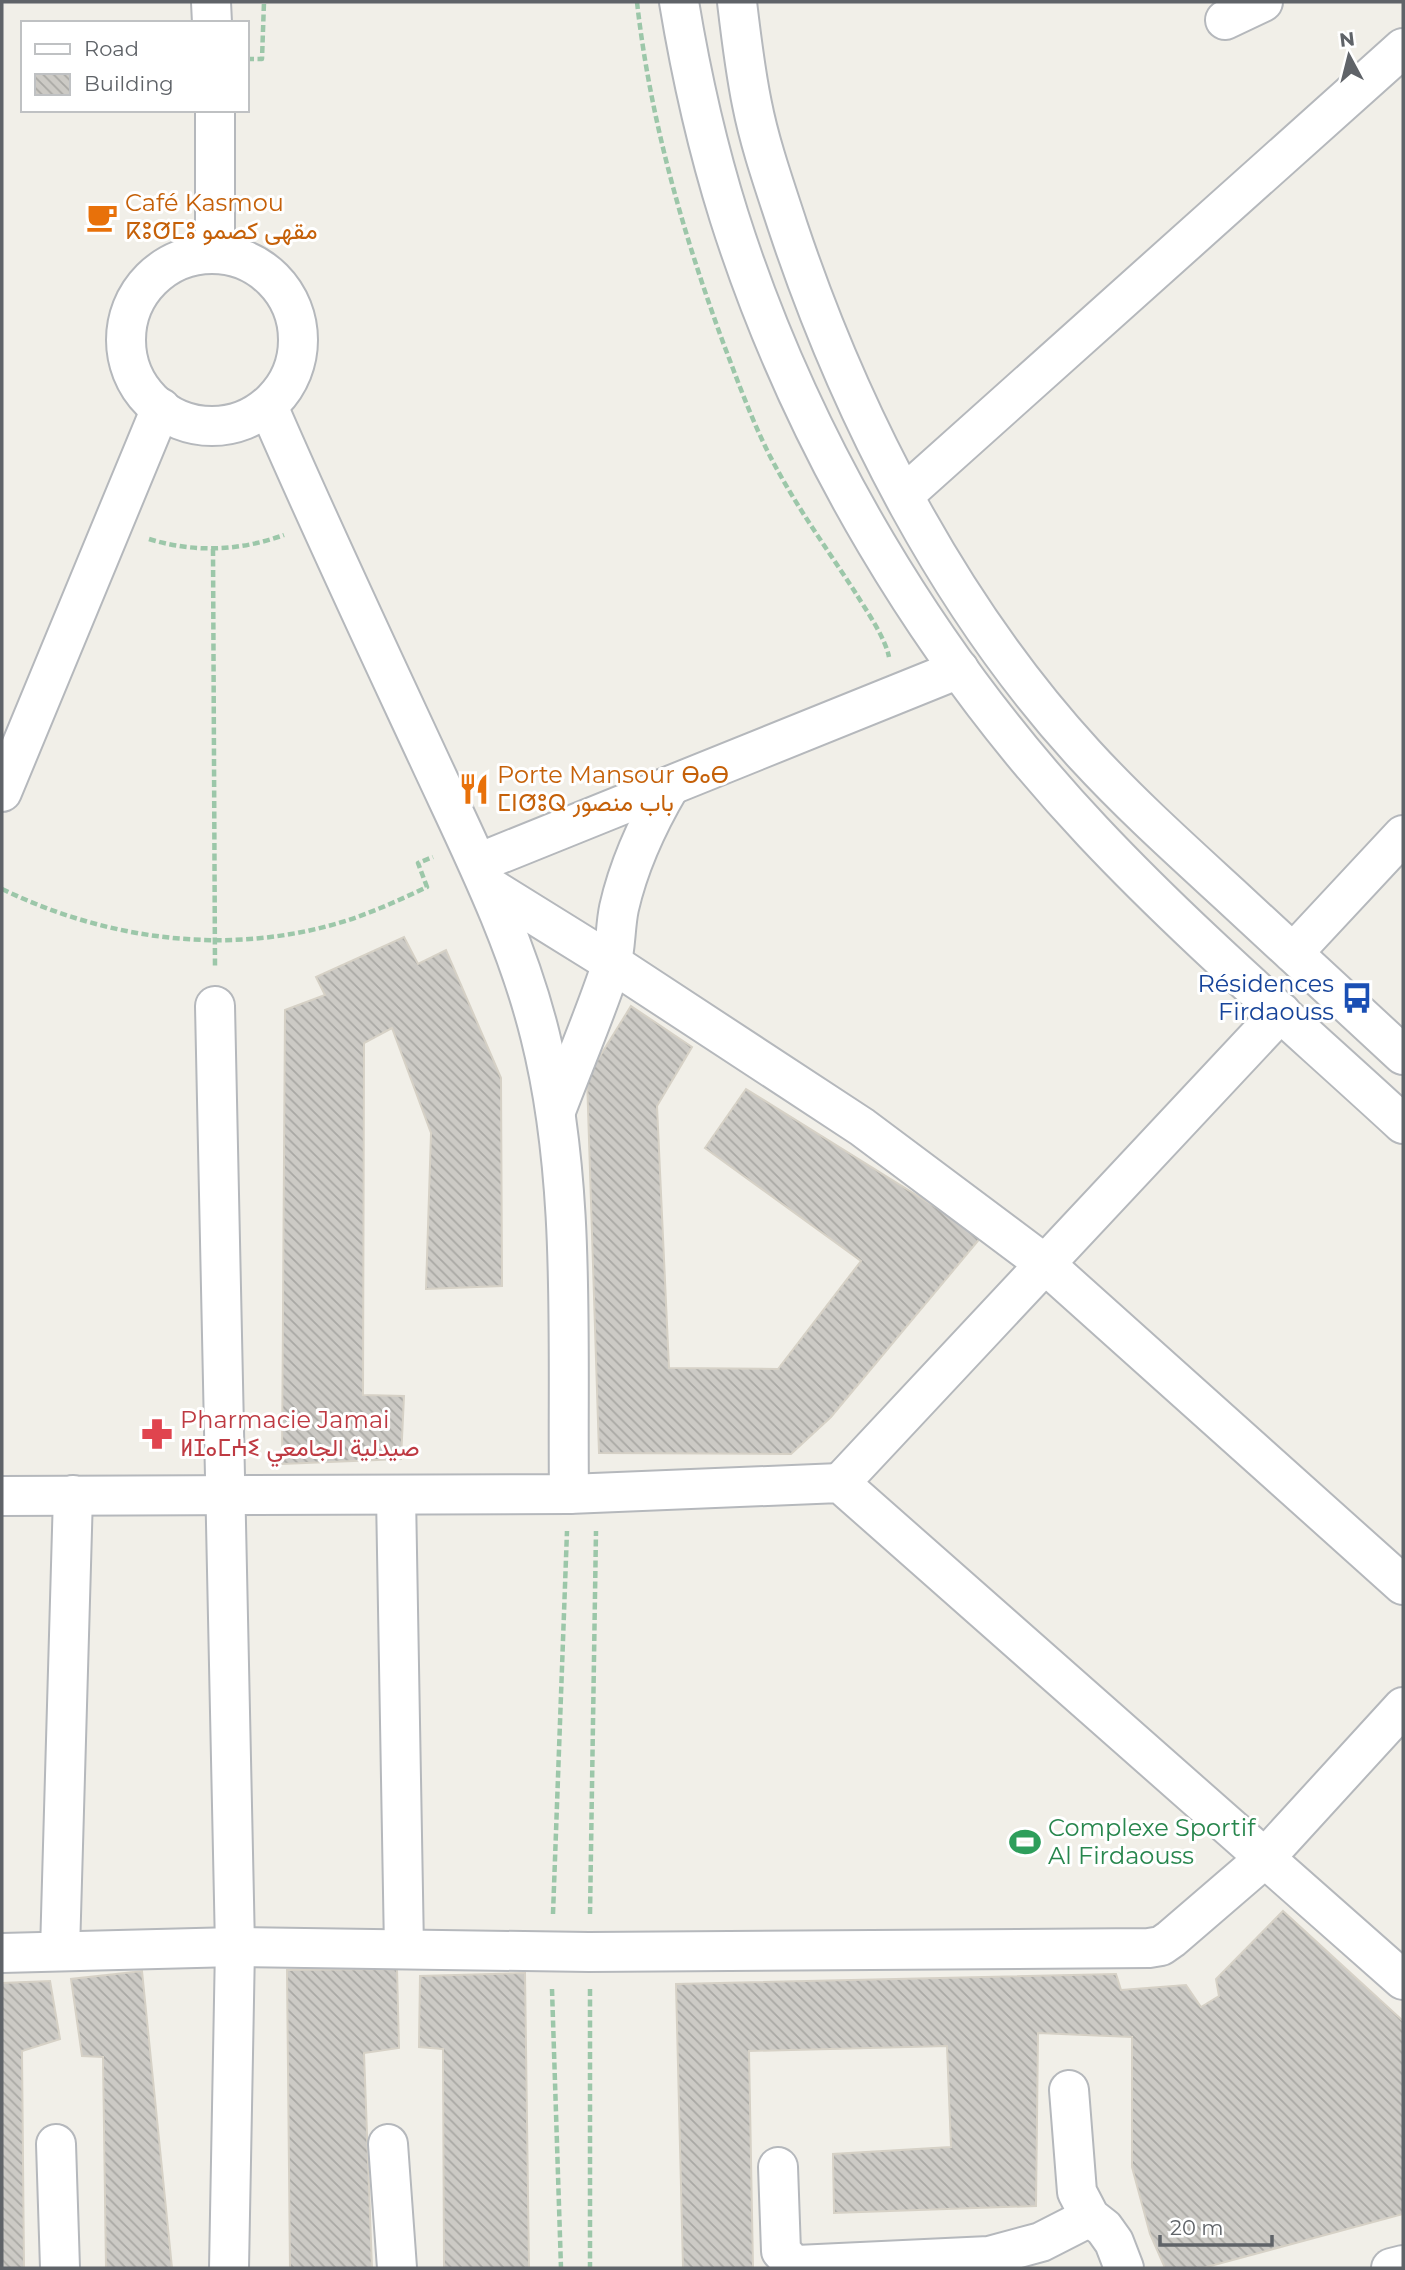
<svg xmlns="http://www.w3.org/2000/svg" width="1405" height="2270" font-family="Montserrat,Vazirmatn,'Noto Sans Tifinagh',sans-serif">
<defs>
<pattern id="building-back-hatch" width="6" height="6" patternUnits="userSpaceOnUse" patternTransform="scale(1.75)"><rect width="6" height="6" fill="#cccac5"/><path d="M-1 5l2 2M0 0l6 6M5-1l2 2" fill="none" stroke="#a9a8a4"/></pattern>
</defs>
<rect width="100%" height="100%" fill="#f1efe8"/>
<!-- building -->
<g fill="url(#building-back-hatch)" stroke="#d6d1c6" stroke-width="2">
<path d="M404,937L418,964L446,950L501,1078L502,1286L426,1289L431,1133L392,1028L364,1043L363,1395L404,1396L401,1459L282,1464L285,1010L325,995L316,977Z"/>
<path d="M631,1006L692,1047L657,1106L669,1368L778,1369L861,1261L705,1148L746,1089L982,1236L831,1417L791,1454L599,1453L587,1077Z"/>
<path d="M1283,1911L1403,2021V2214L1203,2268H1165L1150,2234L1132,2167V2037L1038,2033L1036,2206L834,2213L833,2154L951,2147L947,2046L749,2051L753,2268H683L676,1984L1116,1974L1121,1990L1186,1985L1201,2007L1219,1996L1216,1979Z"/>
<path d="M397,1969L399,2048L364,2053L372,2268H290L287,1970Z"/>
<path d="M142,1971L172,2268H106L103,2057L82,2056L71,1979Z"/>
<path d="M525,1973L529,2268H444L443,2049L419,2047L420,1976Z"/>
<path d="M50,1981L60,2039L22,2051L24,2268H2V1983Z"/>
</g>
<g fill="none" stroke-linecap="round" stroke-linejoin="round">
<defs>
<g id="minor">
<path d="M211,2L212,23"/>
<path d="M679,2C691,74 707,146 729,216C801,443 929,658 1093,832C1190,935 1299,1028 1403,1124"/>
<path d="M737,2C741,36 745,70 752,104C760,145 775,187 788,227C851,416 950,608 1085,755C1130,804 1180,849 1229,894C1287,947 1345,1001 1403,1055"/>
<path d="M1225,20L1263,2"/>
<path d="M215,110V254"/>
<circle cx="212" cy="340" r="86"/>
<path d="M268,406C319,524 374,641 428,757C470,848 516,938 540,1035C577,1182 567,1342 569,1494"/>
<path d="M904,495L1403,48"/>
<path d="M2,792L161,408"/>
<path d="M478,863L959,669"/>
<path d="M488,886L612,963L862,1127L1045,1264L1403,1585"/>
<path d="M1293,953L1403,835"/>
<path d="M215,1006L235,1947L229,2268"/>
<path d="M556,1111C574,1063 595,1015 611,966C616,948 615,927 619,908C629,864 647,825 670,786"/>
<path d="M840,1483L1281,1012"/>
<path d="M396,1495L404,1949"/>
<path d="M2,1496L569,1494L840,1483L1403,1980"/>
<path d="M60,1951L73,1495"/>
<path d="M2,1953L235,1947L589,1952L1149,1948L1161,1946L1171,1939L1264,1859L1403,1707"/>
<path d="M1069,2090L1077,2192L1090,2217L1104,2228L1114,2242L1124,2268"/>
<path d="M56,2144L60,2268"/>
<path d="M388,2144L397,2268"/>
<path d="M778,2167L781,2251L791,2262L797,2265L989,2256L1041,2242L1090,2217"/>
<path d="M1391,2268L1403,2265"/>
</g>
</defs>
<!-- minor casing -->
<use href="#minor" stroke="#b5b8bc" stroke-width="42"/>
<!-- path -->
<g stroke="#9cc7a9" stroke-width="4.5" stroke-dasharray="7 3.5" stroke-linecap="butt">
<path d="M637,2C650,119 683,234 724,345C740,387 756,432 778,471C801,513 829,552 855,592C866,610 885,637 889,657"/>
<path d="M247,59H262L264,2"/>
<path d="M149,539C194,553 240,551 284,535"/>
<path d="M213,549L215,968"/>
<path d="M2,889C103,938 219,955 328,926C363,917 395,902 427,887L418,863L433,857"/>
<path d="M553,1914L567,1531"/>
<path d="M590,1914L596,1531"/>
<path d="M552,1989L561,2268"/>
<path d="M590,1989V2268"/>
</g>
<!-- minor -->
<use href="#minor" stroke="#fff" stroke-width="38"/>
</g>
<!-- icons -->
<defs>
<symbol id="cafe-bare" viewBox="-9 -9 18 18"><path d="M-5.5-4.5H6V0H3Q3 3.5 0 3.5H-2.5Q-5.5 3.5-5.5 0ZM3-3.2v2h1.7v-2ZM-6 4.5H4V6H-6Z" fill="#e8710a" stroke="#fff" stroke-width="2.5" paint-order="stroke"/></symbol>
<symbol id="restaurant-bare" viewBox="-9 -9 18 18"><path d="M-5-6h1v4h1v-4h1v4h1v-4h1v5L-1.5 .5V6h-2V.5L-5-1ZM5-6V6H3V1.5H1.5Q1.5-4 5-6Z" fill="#e8710a" stroke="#fff" stroke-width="2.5" paint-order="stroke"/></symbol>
<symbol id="bus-bare" viewBox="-9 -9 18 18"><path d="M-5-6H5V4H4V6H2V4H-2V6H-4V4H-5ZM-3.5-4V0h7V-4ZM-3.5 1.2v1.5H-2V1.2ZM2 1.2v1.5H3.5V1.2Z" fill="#1a4fb4" stroke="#fff" stroke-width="2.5" paint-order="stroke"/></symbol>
<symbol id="pharmacy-bare" viewBox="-9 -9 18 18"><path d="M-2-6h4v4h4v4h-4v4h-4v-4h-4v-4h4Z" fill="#e0444e" stroke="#fff" stroke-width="2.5" paint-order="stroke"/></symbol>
<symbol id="stadium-bare" viewBox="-9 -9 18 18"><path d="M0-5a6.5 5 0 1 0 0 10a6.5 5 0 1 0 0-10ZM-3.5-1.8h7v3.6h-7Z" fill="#2e9e5b" stroke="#fff" stroke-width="2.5" paint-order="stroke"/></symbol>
</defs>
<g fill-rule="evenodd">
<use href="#cafe-bare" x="80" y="195" width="44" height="44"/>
<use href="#restaurant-bare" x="452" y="767" width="44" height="44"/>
<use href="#bus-bare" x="1335" y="976" width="44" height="44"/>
<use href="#pharmacy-bare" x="135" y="1412" width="44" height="44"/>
<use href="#stadium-bare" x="1003" y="1820" width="44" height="44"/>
</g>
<g text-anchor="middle" stroke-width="6" stroke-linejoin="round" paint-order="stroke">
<!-- food labels -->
<g font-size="24" fill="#c56008" stroke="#fff" text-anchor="start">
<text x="125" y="211">Café Kasmou<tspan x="125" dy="28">ⴽⵓⵚⵎⵓ مقهى كصمو</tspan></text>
<text x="497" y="783">Porte Mansour ⴱⴰⴱ<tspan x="497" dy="28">ⵎⵏⵚⵓⵕ باب منصور</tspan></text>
</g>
<!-- transit labels -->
<g font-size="24" fill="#164399" stroke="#fff" text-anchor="end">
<text x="1334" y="992">Résidences<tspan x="1334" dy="28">Firdaouss</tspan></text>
</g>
<!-- health labels -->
<g font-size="24" fill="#be3a42" stroke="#fff" text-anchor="start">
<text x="180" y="1428">Pharmacie Jamai<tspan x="180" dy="28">ⵍⵊⴰⵎⵄⵉ صيدلية الجامعي</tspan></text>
</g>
<!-- leisure labels -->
<g font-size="24" fill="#27864d" stroke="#fff" text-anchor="start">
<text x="1048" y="1836">Complexe Sportif<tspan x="1048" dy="28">Al Firdaouss</tspan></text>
</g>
</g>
<!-- border -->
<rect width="1405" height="2270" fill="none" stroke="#5f6368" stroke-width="7"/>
<!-- legend -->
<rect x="21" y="21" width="228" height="91" fill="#ffffff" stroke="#bfc1c3" stroke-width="2"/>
<rect x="35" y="44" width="35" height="10" fill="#ffffff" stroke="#bfc1c3" stroke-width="2"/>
<text x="84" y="56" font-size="21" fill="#5f6368">Road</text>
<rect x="35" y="74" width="35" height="21" fill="url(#building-back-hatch)" stroke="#bfc1c3" stroke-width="2"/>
<text x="84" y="91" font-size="21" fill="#5f6368">Building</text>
<!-- north arrow -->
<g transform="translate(1349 56) rotate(353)" stroke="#ffffff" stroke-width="5" paint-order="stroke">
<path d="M0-5L12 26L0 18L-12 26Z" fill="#5f6368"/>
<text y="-10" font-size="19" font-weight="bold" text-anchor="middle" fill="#5f6368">N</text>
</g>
<!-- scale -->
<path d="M1160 2235v10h112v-10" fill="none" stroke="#5f6368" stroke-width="3.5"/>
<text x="1170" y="2235" font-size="21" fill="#5f6368" stroke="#ffffff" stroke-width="5" paint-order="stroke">20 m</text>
</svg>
